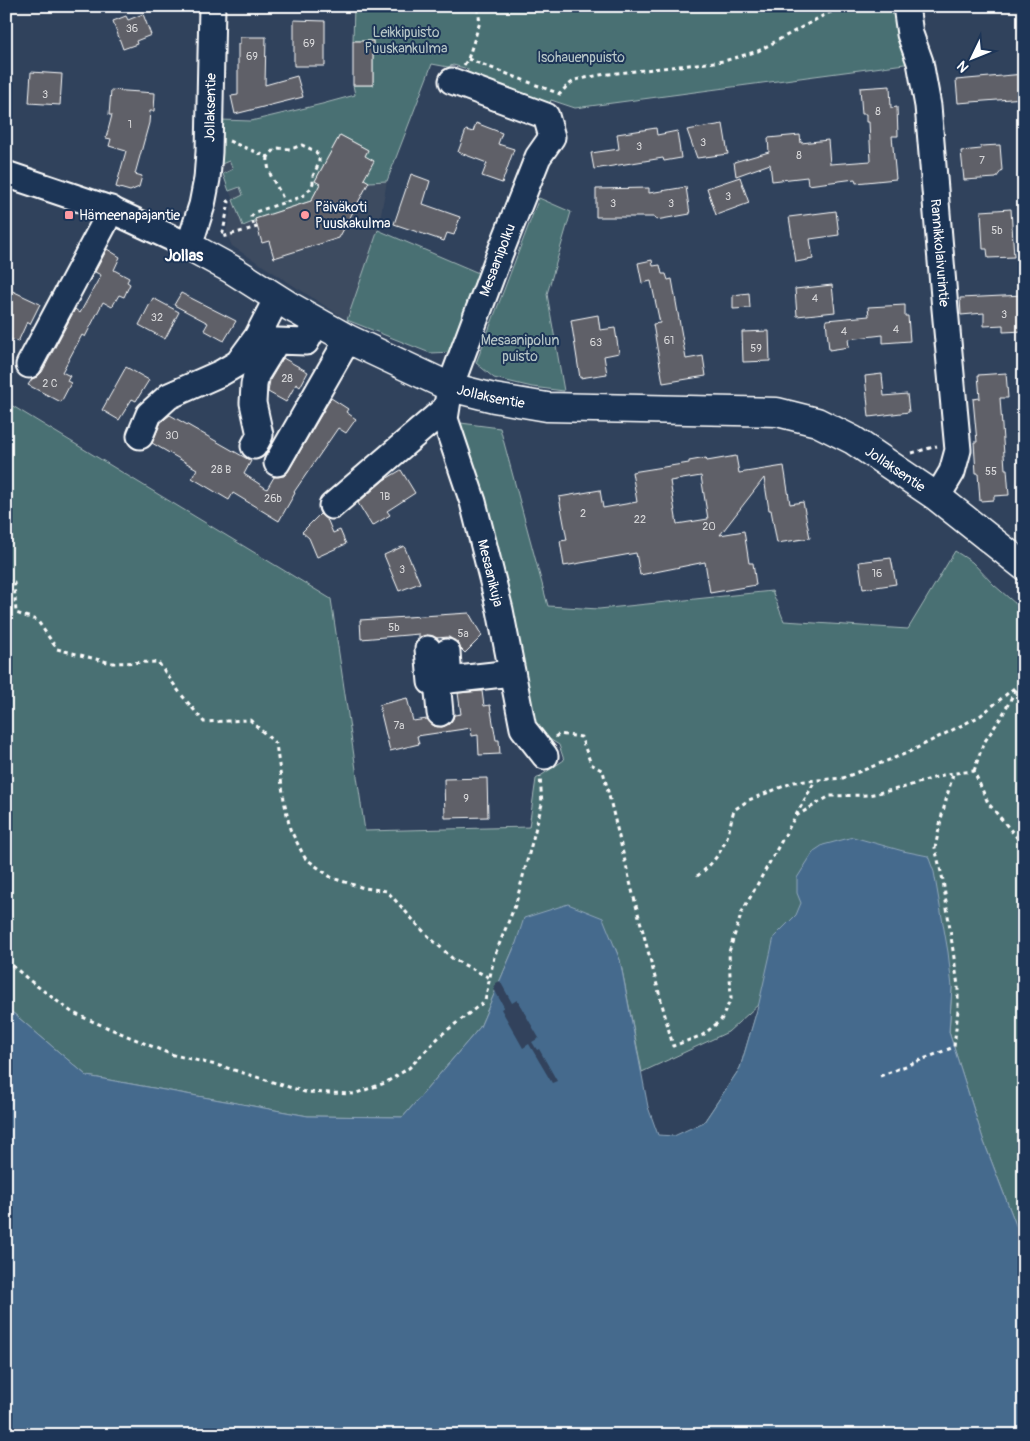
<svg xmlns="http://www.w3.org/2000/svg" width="1030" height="1441" font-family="Pangolin,sans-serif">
<rect width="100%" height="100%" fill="#30425c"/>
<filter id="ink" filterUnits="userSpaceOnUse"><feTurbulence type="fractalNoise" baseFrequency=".02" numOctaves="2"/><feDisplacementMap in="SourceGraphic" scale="10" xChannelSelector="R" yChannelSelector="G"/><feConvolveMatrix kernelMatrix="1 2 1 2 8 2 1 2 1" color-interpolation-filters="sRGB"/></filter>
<g filter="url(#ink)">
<!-- built -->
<path fill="#3e4b60" d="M355,95L368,150L374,161L369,182L387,181L378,230L347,320L232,246L226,232L233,200L219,165L221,120L251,121L322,104Z"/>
<!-- green -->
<g fill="#4a7073" stroke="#a4b8b9">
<path d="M354,6H897L912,63L575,108L551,100L549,106L467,74L468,69L453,65L448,67L432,64L387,181L369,182L364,179L365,156L368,150L340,135L315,181L320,184L311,201L255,219V221L243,226L233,200L243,195L240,187L229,191L223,174L233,169L229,161L219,165L221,120L251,121L322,104L355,95L353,85H373V41H353Z"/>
<path d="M539,198L571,212L547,294L564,391L532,387L494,378L476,363Z"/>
<path d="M378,230L481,274L454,352L430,353L347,320Z"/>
<path d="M6,402L331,599L365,831L529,827L536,779L564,760L559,745L529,726L453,422L500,428L548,606L599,609L772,591L784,621L908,629L955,551L972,562L994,585L1024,611V1246L984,1142L949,1032L952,987L775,1024L704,1122L740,1068L759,1004L728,1032L642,1072L620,960L614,945L516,943L480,1027L403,1117L308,1116L87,1076L6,1007Z"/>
</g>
<!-- water -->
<path fill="#456b8d" stroke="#8fa6bb" d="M853,837L903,851L928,856L934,872L948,952L952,987L949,1032L984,1142L1024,1246V1435H6V1007L87,1076L308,1116L403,1117L480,1027L516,943L524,918L568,904L603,918L620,960L648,1107L658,1135L674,1136L704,1122L740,1068L759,1003L774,937L796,915L801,903L797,893V878L814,851L823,845Z"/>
<!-- pier -->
<path fill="#30425c" d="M500,981L512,1003L517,1000L539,1038L532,1042L537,1050L539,1049L557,1081L552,1083L529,1044L523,1048L501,1009L504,1007L494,989L496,983Z"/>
<!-- building -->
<g fill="#5e6068" stroke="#fff" fill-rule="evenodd">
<path d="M143,14L151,35L136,41L137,44L123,49L113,21L126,16L128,20Z"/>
<path d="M294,20L325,21V66H294Z"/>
<path d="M240,37H266L265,85L297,76L303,97L235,114L231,96L238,95V44H240Z"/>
<rect x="353" y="41" width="20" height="44"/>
<path d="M31,72L62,74L60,105L29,103Z"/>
<path d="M1024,74V98L958,103L956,80Z"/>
<path d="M890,86L891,108L897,107L898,136H892L896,179L856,183L855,179L808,185L807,177L772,181L770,164L736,176L734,162L769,152L768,138L800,135L801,143L828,140L830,164L871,161L869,122H866V114H862L860,88Z"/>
<path d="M111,90L155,93L154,111H150L149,123L135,174L142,176L139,187L130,191L116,187L126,151L109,146L111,139L106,138L112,115H109Z"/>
<path d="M476,123L502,133L498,144L514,149L502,183L482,176L487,163L458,152L466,130L473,132Z"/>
<path d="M723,124L728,154L697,158L687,130Z"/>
<path d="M656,128L657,135L677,131L681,158L664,161L663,158L594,169L591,153L619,149L617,134Z"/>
<path d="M340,135L368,150L365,156L374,161L364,179L369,182L339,238L274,258L269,241L262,243L255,219L311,201L320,184L315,181Z"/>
<path d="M1000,145L1002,170L996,178L964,180L961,151L981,149V146Z"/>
<path d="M411,174L430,181L423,204L460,217L454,235L447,233L444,241L394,224Z"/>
<path d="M740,177L749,203L716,215L707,188Z"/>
<path d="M686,187L690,214L656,220L655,217H596V189L649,188V193Z"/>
<path d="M1011,209L1014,257L988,258L987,249H983L981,211Z"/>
<path d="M836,211L839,235L810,239L813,259L796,262L789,217Z"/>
<path d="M107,249L120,257L114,270L129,278L127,282L130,284L124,297L119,295L112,307L103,302L85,337L82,335L62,372L70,376L67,381L71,383L61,402L28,385L32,379L37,377L42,372L75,309L80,313L101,275L95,272Z"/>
<path d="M652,260L653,266L660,265L662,274H666L668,280L672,279L686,359L703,356L706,376L663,383L653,324L660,323L651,281L642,283L638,263Z"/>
<path d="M832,285L835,312L797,316L795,289Z"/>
<path d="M6,288L40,304L30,324L27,322L18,342L6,337Z"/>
<path d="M181,293L236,321L224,341L204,330L208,323L174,305Z"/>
<path d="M749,293L750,308L733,309V295Z"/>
<path d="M1024,295V331L1003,332V325L984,326V313L961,315L960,298Z"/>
<path d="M153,298L179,312L165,339L139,325Z"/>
<path d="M905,305V316H908L910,341L883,343V335L848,339L849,347L829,350L826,320L869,316L868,307Z"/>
<path d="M598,315L600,330L615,328L619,353L604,356L607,374L580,378L571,320Z"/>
<path d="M769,331L770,361L743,362L742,332Z"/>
<path d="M283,358L308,372L300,387L296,384L286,402L268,392L270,380Z"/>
<path d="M126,367L149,380L136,401L132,399L119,420L102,410Z"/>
<path d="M1006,373L1008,398H1000L1005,469H1007L1009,495L994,496V500L980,501L978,473H976L974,442H977L973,399L980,398L978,375Z"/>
<path d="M882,374L884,396L907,394L909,412L869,417L865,376Z"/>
<path d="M331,398L348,409L346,412L356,419L346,433L338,428L294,492L295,493L279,521L233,493L229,500L192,478L197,469L152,443L161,422L170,415L251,461L244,474L267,489L274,477L284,476L289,470Z"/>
<path d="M736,456L739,473L784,466L790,504L803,502L810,538L777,543L771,510H769L764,478L720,535L744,531L749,563H753L756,585L710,593L705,562L640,575L636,553L564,566L560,541L567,540L559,497L600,490L603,508L637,502L632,472L689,463V461L706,458L707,461ZM701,476L708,519L677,524L670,481Z"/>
<path d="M401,470L415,493L387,511L390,515L372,526L358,503L384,480Z"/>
<path d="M320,514L328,521L333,533L340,530L346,544L317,557L309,538L302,532Z"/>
<path d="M404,546L420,583L399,591L384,555Z"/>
<path d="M891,558L896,584L863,589L859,562Z"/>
<path d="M469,613L482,636L465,653L460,648L459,644L449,637L436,638L427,635L419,638V634L361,639L360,620Z"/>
<path d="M482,691L484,706L490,705L496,740H499L500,754L479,755L478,735L472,736L471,728L417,736L419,744L390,751L379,705L407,698L413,721L427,719L434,726L442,727L449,724L453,719L454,715L461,714L458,693Z"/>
<path d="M487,778L488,817L445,818L444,779Z"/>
</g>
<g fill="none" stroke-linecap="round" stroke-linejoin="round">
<defs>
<g id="minor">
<path id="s1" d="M906,6L910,34L920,62L928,106L945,309L958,450L952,472L937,497"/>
<path id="s2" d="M452,81L546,116L552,137L538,157L500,253L450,387L445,419L473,502L500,610L523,728L545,756"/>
<path id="s3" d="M6,174L107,208L189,246L202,205L207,179L209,152L212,6"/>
<path d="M29,365L103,226L111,209"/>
<path d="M140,436L149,414L169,396L221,373L238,363L257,337L277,298"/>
<path d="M254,446L260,435L253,403L254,385L256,375L277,341L306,342L317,322"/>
<path d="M277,463L348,339"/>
<path d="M332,506L446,408"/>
<path d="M428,649L431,682L512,673"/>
<path d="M447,652L449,680"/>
<path d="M437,681L440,713"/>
</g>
<g id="major">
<path id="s4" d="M189,246L231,269L291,307L348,339L450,387L494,398L547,407L777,412L817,422L853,440L937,497L1024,566"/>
</g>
</defs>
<!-- minor casing -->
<use href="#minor" stroke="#fff" stroke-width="29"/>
<!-- major casing -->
<use href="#major" stroke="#fff" stroke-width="31"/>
<!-- path -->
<g stroke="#fff" stroke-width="3" stroke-dasharray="4 4" stroke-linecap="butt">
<path d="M468,59L560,94L566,87L575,80L600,75L724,61L758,51L828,13L852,6"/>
<path d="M464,65L468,59L480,22L477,6"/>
<path d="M229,141L268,157L276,148L291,149L302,145L313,150L319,155V163L313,176V183L311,188L307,192L301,197L292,200L255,212L251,217L255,228"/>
<path d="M268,157C266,177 279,185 284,202"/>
<path d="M227,200L229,202L222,237L257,227"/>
<path d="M912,453L937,446"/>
<path d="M6,580L14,583L16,613L37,620L57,649L111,663L158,662L180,693L204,722L250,720L276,744L284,800L290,829L305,858L332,878L364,888L387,891L424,932L453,959L490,978"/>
<path d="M555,737L559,734L581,737L591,764L603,771L632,890L673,1046L703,1035L721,1020L731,999L729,952L742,912L815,781"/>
<path d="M974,771L983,744L1002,716L1017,687"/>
<path d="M796,816L830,796L868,795L902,788L946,774L974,771L988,803L1024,846"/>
<path d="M697,876C710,867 721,853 727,837C730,829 731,819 734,810L749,800L794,782L843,778L907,753L980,716L1024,680"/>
<path d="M6,960L29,980L73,1013L170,1054L224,1067L305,1092L354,1094L385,1083L409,1068L441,1035L485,1001L494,957L516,903L542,804L540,776"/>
<path d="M880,1076L954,1047L958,1010V986L943,880L935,848L942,815L953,774"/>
</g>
<!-- minor -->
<use href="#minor" stroke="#1d3557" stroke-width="25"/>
<!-- major -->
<use href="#major" stroke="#1d3557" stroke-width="28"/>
</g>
</g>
<!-- markers -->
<g fill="#ff9aa2" stroke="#1d3557" stroke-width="2">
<rect x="64" y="210" width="10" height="10" rx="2.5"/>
<circle cx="305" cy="215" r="5"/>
</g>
<g text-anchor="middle" stroke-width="4" stroke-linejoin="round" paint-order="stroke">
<!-- number labels -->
<g font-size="11" fill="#d7d7d9">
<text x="132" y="32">36</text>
<text x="309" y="47">69</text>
<text x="252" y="60">69</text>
<text x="45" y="98">3</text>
<text x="878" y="115">8</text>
<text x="130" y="128">1</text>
<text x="703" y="146">3</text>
<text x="639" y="150">3</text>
<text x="799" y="159">8</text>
<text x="982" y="164">7</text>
<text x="728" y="200">3</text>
<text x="613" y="207">3</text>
<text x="671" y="207">3</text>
<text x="997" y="234">5b</text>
<text x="815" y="302">4</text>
<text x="1004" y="318">3</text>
<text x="157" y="321">32</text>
<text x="896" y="333">4</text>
<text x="844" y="335">4</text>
<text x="669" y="344">61</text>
<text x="596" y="346">63</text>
<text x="756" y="352">59</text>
<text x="287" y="382">28</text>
<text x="50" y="387">2 C</text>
<text x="172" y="439">30</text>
<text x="221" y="473">28 B</text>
<text x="991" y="475">55</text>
<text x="385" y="500">1B</text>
<text x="273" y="502">26b</text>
<text x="583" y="517">2</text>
<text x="640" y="523">22</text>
<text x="709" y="530">20</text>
<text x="402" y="573">3</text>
<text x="877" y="577">16</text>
<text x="394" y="631">5b</text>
<text x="463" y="637">5a</text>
<text x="399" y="729">7a</text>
<text x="466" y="802">9</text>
</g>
<!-- park labels -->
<g font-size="14" fill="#b7c6c7" stroke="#1d3557">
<text x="406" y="37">Leikkipuisto<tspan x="406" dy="16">Puuskankulma</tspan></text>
<text x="581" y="62">Isohauenpuisto</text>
<text x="520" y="345">Mesaanipolun<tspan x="520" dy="16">puisto</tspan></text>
</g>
<!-- street labels -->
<g font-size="14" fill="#fff" stroke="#1d3557">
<text dy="5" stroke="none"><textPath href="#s3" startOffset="338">Jollaksentie</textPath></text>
<text dy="5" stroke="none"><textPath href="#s1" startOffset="250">Rannikkolaivurintie</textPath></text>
<text transform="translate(497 260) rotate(-69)" y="5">Mesaanipolku</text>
<text dy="5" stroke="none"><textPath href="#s4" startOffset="339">Jollaksentie</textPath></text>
<text dy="5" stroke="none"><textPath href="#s4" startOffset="759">Jollaksentie</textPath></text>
<text dy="5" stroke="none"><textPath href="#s2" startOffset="586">Mesaanikuja</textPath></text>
</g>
<!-- poi labels -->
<g font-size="14" fill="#fff" stroke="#1d3557" text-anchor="start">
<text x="315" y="212">Päiväkoti<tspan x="315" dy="16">Puuskakulma</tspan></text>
<text x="79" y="220">Hämeenapajantie</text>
</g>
<!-- quarter labels -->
<g font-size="16" font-weight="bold" fill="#fff" stroke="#1d3557">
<text x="184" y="261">Jollas</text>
</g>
</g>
<!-- margin -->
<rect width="1030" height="1441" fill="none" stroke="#1d3557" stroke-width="25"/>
<rect x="12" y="12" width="1005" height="1416" fill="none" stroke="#fff" stroke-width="2" filter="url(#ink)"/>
<!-- north arrow -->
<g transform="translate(972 58) rotate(227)" stroke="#1d3557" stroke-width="4" paint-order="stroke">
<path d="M0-4L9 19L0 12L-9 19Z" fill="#ffffff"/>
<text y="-8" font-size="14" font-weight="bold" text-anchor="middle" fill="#ffffff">N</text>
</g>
</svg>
